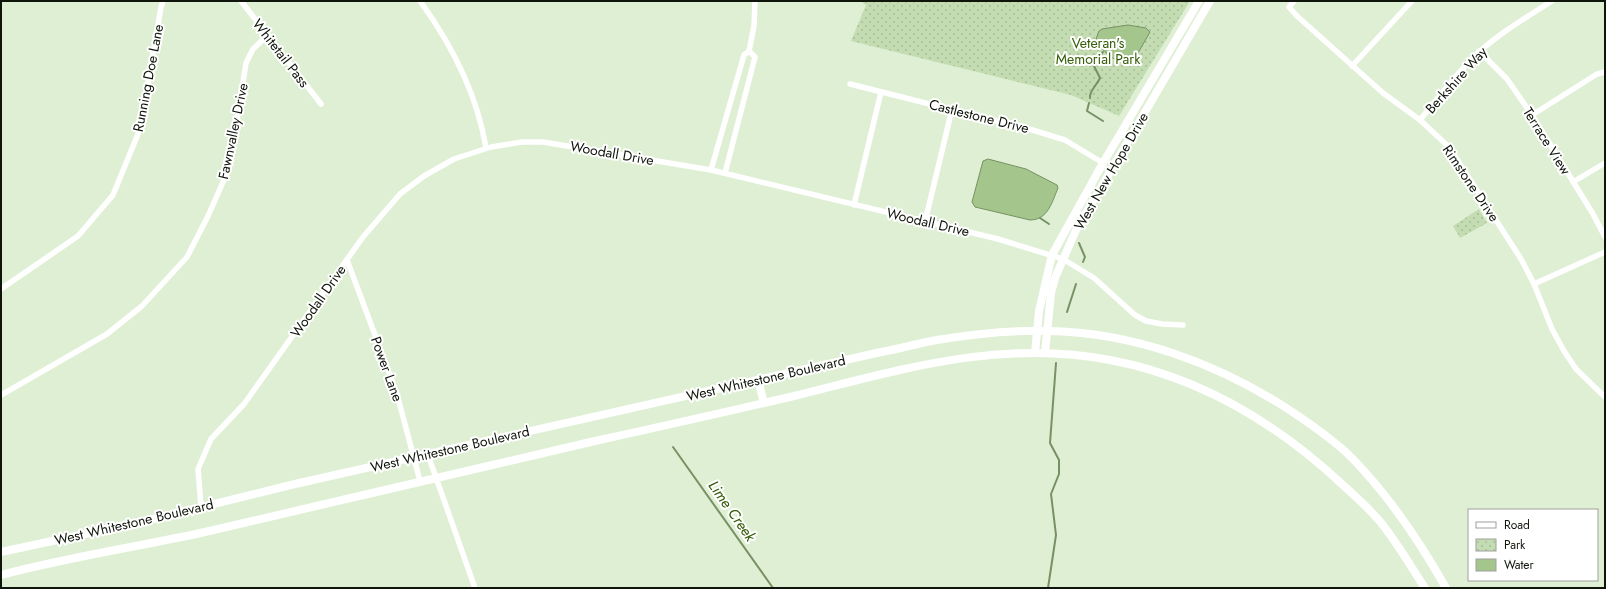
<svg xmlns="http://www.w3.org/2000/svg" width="1606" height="589" font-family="Jost,sans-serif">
<defs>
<pattern id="park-dots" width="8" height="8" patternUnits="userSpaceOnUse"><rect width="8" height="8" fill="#c3dcb2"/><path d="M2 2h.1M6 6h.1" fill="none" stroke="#a6bc98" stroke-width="1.8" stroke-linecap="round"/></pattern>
</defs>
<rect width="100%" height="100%" fill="#dfefd4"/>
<!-- park -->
<g fill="url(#park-dots)">
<path d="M860,1H1190L1119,116L1071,95L851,41L866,5Z"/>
<path d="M1479,209L1487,223L1460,238L1453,226Z"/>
</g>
<!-- water -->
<g fill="#a4c68c" stroke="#779165">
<path d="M1128,25L1146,28L1150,32L1134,60C1118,67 1103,53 1096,39L1099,31L1102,29Z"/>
<path d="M988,159L1026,169L1057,185L1058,188C1052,202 1048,220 1030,220L975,207L972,202L983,161Z"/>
</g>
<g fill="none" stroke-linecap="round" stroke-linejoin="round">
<!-- stream -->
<g stroke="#779165" stroke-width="2">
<path d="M1090,98C1089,91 1097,85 1100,78L1093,64L1097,58L1103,52"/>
<path d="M1089,103L1087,111L1103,121"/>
<path d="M1040,218L1049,224"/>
<path d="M1079,243L1085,257L1083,262"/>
<path d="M1067,312L1076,284"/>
<path d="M673,447L773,588"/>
<path d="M1048,588L1056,535L1051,494L1059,474V460L1050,443L1056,363"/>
</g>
<!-- street -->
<g stroke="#fff" stroke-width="5.5">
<path d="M241,1L321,104"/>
<path d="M420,1C452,45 477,94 486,148"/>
<path d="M1294,1L1289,7L1297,16L1383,93L1420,120L1449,147L1521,259L1534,284L1552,329L1564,351L1576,369L1605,397"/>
<path d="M1479,51L1507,79L1532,115L1593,214L1605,237"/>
<path d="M1352,66L1412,1"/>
<path d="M850,84L1029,129L1065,140L1103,163"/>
<path d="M1532,115L1597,74L1605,72"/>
<path d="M1420,120C1439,97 1457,72 1479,52C1501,32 1527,17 1552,1"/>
<path d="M711,170L744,55L749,51L754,26L755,1"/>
<path d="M725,173L755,57L749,51"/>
<path d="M1573,182L1605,163"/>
<path d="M854,205L881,92"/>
<path d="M925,222L952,109"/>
<path d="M347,260L397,394L420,481"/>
<path d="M1534,284L1605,252"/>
<path d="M1,289L78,236L113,195L140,129L161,7L163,1"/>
<path d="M1,395L107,334L142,306L187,257L208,216L227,173L236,126L246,63L253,49L267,36"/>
<path d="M428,455L475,588"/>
<path d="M201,506L198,469L211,439L244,404L363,237L400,194L424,176L454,159L491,147L522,142H543L711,170L998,239L1063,259L1094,278L1135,315L1146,321L1162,324L1183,325"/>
</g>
<!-- secondary -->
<g stroke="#fff" stroke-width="8">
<path d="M1035,353L1039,311L1052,255L1103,163L1199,1"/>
<path d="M1045,353L1051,293L1055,278L1076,230L1210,1"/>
<path d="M758,380L764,403"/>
<path d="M1,552L141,522L295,484L881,352C900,349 918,343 937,340C973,334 1010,330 1047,331C1134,332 1219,364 1291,411C1312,425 1334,440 1352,458C1389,496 1420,542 1446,588"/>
<path d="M1,575C68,557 137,547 205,532C335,502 465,471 595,441C663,426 731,411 798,395C903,369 1000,339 1110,360C1200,377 1278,424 1344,486C1357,498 1371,510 1382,524C1398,544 1411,567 1425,588"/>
</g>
</g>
<g text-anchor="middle" stroke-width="4" stroke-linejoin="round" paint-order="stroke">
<!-- park labels -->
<g font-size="14" fill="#355c06" stroke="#fff">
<text x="1098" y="48">Veteran's<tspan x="1098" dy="16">Memorial Park</tspan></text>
</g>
<!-- street labels -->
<g font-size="14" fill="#0f150b" stroke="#fff">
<text transform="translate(281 53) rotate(52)" y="5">Whitetail Pass</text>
<text transform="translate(148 78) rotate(-79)" y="5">Running Doe Lane</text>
<text transform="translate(1456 80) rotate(-48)" y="5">Berkshire Way</text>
<text transform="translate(979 116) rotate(14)" y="5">Castlestone Drive</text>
<text transform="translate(233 131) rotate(-78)" y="5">Fawnvalley Drive</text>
<text transform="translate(1547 141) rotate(58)" y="5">Terrace View</text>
<text transform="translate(612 153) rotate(10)" y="5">Woodall Drive</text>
<text transform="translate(1111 171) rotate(-60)" y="5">West New Hope Drive</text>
<text transform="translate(1471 183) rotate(56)" y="5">Rimstone Drive</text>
<text transform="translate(928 222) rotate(13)" y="5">Woodall Drive</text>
<text transform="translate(318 301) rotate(-55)" y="5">Woodall Drive</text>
<text transform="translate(387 369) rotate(70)" y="5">Power Lane</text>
<text transform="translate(766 378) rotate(-13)" y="5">West Whitestone Boulevard</text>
<text transform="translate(450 449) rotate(-13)" y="5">West Whitestone Boulevard</text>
<text transform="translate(134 522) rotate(-13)" y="5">West Whitestone Boulevard</text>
</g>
<!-- water labels -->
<g font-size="15" font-style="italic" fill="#345b04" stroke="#fff">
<text transform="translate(732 511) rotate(55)" y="5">Lime Creek</text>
</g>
</g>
<!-- border -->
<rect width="1606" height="589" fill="none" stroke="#0f150b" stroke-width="4"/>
<!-- legend -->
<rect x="1468" y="509" width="130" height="72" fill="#ffffff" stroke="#9fa19d"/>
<rect x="1476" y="522" width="20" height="6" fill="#ffffff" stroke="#9fa19d"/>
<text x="1504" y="529" font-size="12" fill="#0f150b">Road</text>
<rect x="1476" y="539" width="20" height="12" fill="url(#park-dots)" stroke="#9fa19d"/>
<text x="1504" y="549" font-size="12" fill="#0f150b">Park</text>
<rect x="1476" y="559" width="20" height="12" fill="#a4c68c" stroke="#9fa19d"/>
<text x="1504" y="569" font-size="12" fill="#0f150b">Water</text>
</svg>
